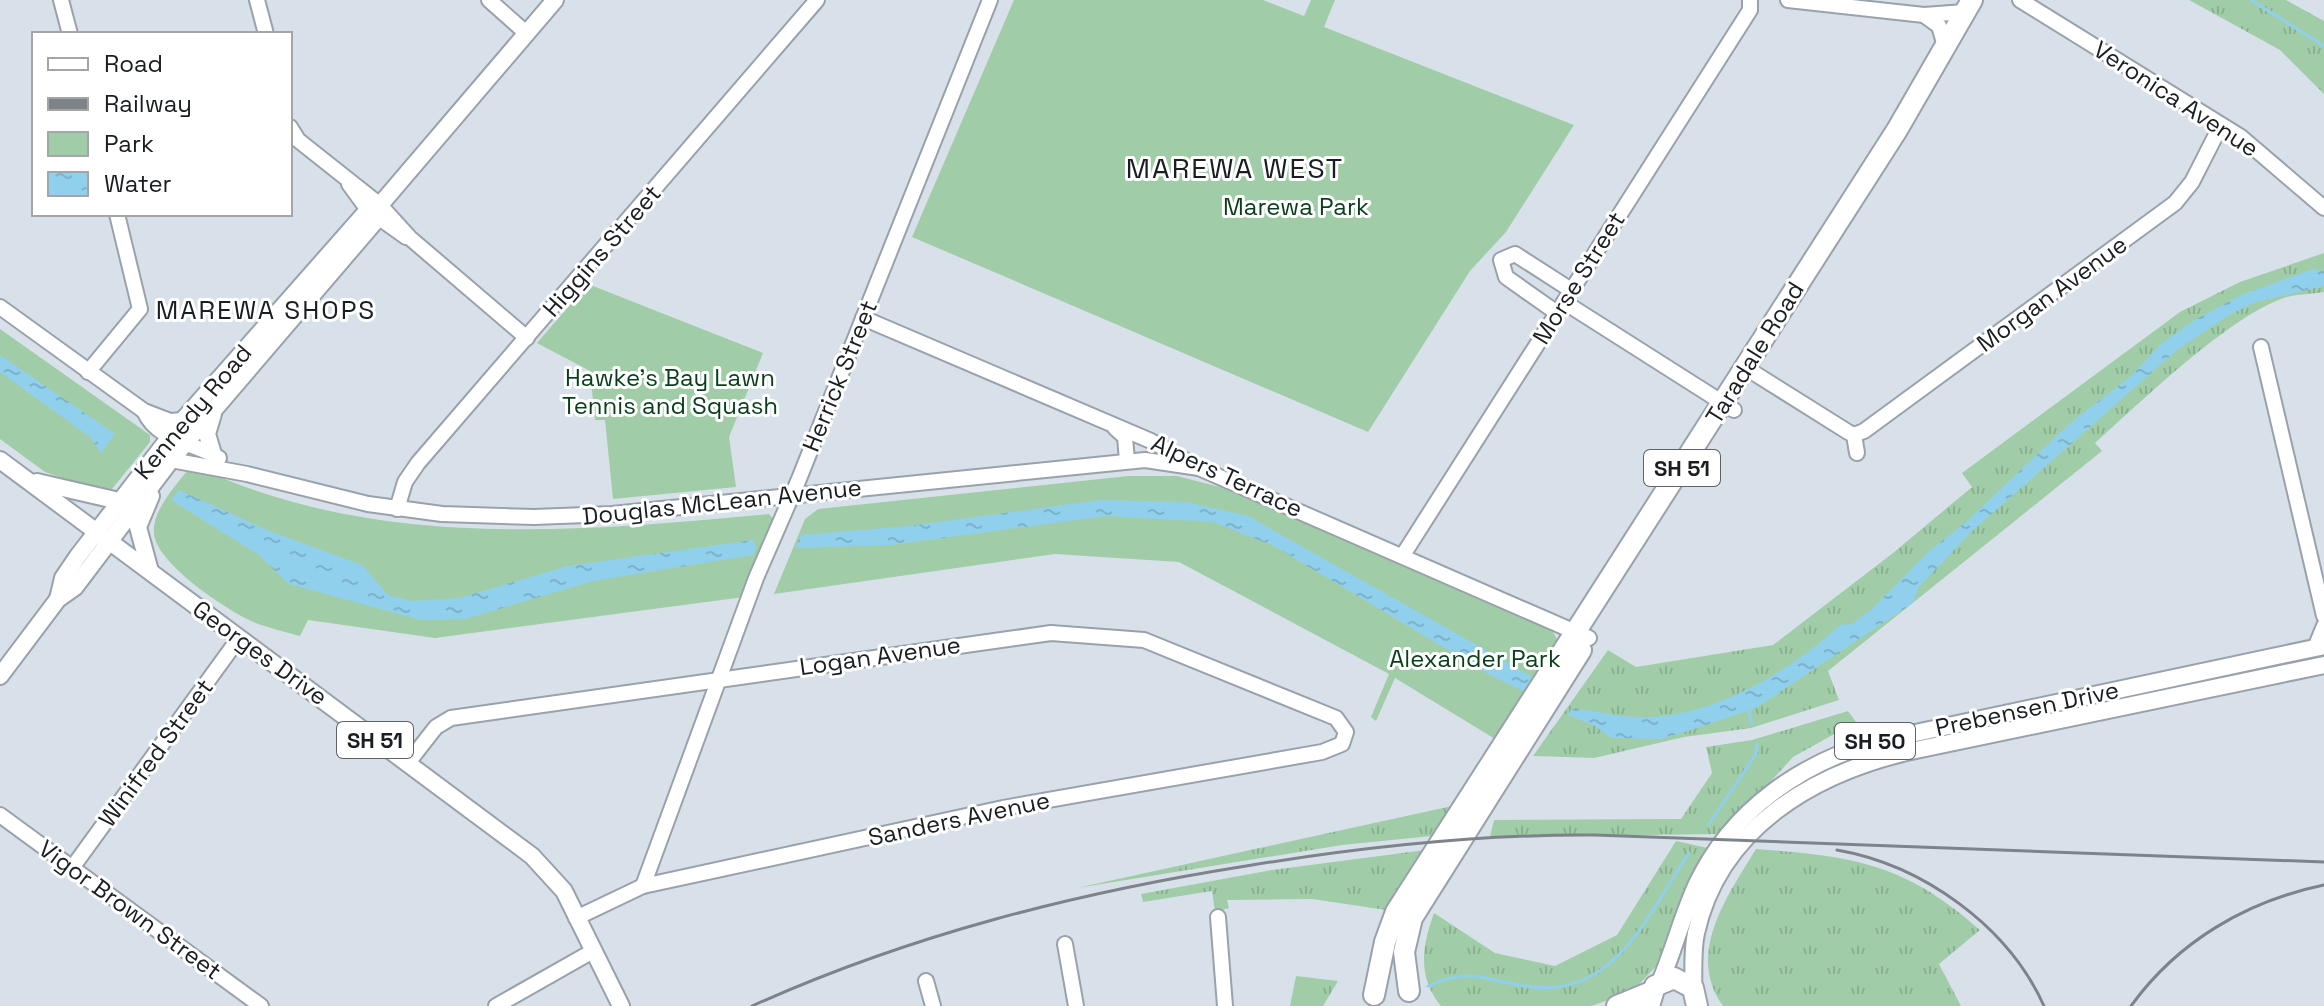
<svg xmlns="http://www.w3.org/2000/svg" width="2324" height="1006" font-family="'Space Grotesk',sans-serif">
<defs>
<pattern id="grass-tufts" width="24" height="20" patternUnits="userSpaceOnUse" patternTransform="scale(2)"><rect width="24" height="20" fill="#a0cda8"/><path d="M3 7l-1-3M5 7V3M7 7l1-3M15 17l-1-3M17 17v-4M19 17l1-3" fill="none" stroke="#89b090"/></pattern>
<pattern id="water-ripples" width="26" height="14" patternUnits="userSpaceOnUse" patternTransform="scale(2)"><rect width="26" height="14" fill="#91d0ec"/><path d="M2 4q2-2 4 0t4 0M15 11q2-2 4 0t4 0" fill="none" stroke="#7cb2ca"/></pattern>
</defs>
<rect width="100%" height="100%" fill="#d8e1ea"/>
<!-- grass -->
<g fill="url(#grass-tufts)">
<path d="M2189,0H2286L2324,21V94L2280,50Z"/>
<path d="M2324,253V292C2312,294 2298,294 2287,297C2231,314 2141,402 2095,443L2102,451L1828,671L1839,700L1751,728L1684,737L1594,758L1533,756L1608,650L1636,667L1773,645L1893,553L1972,487L1962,473L2180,312L2240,282Z"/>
<path d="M1848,711L1856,722L1793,757L1723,834L1490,837L1494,820L1681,819L1712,773L1706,747L1752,740Z"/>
<path d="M1452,806L1432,836L1342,845L1077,888Z"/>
<path d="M1676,841L1708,848L1688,881L1659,963L1632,992L1591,1006H1441C1417,977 1422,946 1434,913L1495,953L1555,966L1617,935Z"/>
<path d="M1433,849L1386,910L1312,899L1227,900L1229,908L1215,912L1212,891L1143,902L1141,894L1272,870Z"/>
<path d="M1756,849C1852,856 1905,863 1980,930L1939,964L1961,1006H1723C1685,954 1728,895 1756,849Z"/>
<path d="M1296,976L1338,981L1323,1006H1290Z"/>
</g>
<!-- park -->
<g fill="#a0cda8">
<path d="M1014,0H1263L1304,16L1311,0H1335L1324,27L1574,125L1506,232L1470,271L1368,432L912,237Z"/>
<path d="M588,284L763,353L729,437L736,487L613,499L605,420H595L590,371L537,343Z"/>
<path d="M0,329L150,435V442L108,494L45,472L0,439Z"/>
<path d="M192,465C375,551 574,532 769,514L773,519L744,597L435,638L308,620L300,636C283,631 263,627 247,619C221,606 157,563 154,534C151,510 179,482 192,465Z"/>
<path d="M1128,476H1177L1220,487L1552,630L1560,645L1500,742L1395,678L1376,721L1371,717L1389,674L1179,562L1055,554L774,594L805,519L818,509Z"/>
</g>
<!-- water -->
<g fill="url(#water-ripples)">
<path d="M2313,269L2324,271V286L2256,302L2229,315L2177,350L1970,533L1918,588L1913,603L1756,708L1685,732L1660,739L1611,738L1595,726L1568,715L1571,709H1580C1604,713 1630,719 1654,717C1720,713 1793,669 1840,625L1852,624L1870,611L1928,552L1966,522L2069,424L2131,376L2161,344L2193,321L2241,295Z"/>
<path d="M0,355L115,434L101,453L90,437L0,372Z"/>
<path d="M179,490L267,530L362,565L388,595L411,601L459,598L568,566L753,540L756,548L753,555L593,581L465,619L421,620L289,584L259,555L171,500Z"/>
<path d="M1101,500L1186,502L1248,516L1512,665L1533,678L1535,684L1525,692L1488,674L1274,546L1213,522L1106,516L891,545L795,548L801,535L909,526Z"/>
</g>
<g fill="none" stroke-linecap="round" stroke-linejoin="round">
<!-- stream -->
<g stroke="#91d0ec" stroke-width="3">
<path d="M2251,0L2324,46"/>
<path d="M1748,708L1752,724"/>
<path d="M1709,824L1756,754L1757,744"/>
<path d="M1428,986C1466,969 1479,977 1518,985C1612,1005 1645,919 1689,853"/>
</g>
<defs>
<g id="minor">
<path d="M61,0L70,34"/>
<path d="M257,0L266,34"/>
<path d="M489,0L526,33"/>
<path d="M1788,0L1924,15L1965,12"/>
<path d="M2020,0L2241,137L2324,208"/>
<path d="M1924,15L1939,26L1945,46"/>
<path d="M290,127L298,140L380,205L410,238L527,338"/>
<path d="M349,184L368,210L406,237"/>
<path d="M1564,302L1734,410"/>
<path d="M0,307L144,411L170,421L183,420"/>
<path d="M1557,313L1506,277L1501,260L1515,254L1571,290"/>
<path d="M863,318L1151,441L1199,468L1589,638"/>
<path d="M2261,347L2324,616"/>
<path d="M1746,368L1848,432L1854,435L1864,431L2175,203L2192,182L2221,125"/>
<path d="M88,372L140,309L117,214"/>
<path d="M144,411C157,441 193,442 219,458"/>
<path d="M1115,428L1125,437L1127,461"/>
<path d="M1854,435L1857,453"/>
<path d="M171,460L247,474L368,504L442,514L534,517L612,514L1145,460L1199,468"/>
<path d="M397,509L405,482L418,463L817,0"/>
<path d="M1403,555L1750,10V0"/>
<path d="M2315,648L2324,626"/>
<path d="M407,764L436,727L451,718L1051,633L1144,640L1336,718L1346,732L1342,744L1322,752L1003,808L643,886L576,918"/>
<path d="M0,815L261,1006"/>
<path d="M72,868L239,638"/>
<path d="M643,886L756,578L799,479L990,0"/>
<path d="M1218,917L1225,1006"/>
<path d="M1065,944L1076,1006"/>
<path d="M926,981L933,1006"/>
<path d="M496,1006L593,951"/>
</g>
<g id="major">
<path d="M213,454L207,434L213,414"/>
<path d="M0,460L532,856L564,891L621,1006"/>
<path d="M37,482L119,501"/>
<path d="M150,571L138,527L151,496"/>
<path d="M58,599L63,578L78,556L183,420L368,210L380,205L555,0"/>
<path d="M0,676L58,599L75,587L171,460L378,218L380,205"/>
<path d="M1660,982C1674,950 1682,916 1697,884C1732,810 1801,763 1878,741L2324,646"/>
<path d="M1693,988C1694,970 1692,951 1696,933C1719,828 1814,773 1911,751L2324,665"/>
</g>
<g id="highway">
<path d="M1409,991L1404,952L1412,918L1581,650"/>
<path d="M1374,995L1385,942L1396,912L1897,130L1972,0"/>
<path d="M1617,1006L1651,992"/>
<path d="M1649,1006L1655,986L1674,978L1693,988L1697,1006"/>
</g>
</defs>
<!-- minor casing -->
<use href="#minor" stroke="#99a1aa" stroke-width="18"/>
<!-- major casing -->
<use href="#major" stroke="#99a1aa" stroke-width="20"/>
<!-- highway casing -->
<use href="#highway" stroke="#99a1aa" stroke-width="24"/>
<!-- minor -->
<use href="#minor" stroke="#fff" stroke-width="14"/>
<!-- major -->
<use href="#major" stroke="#fff" stroke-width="16"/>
<!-- highway -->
<use href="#highway" stroke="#fff" stroke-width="20"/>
<!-- rail -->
<g stroke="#7d8389" stroke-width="3">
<path d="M1837,850C1923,865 2008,926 2044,1006"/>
<path d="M752,1006C910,935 1075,893 1246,866C1362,847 1477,834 1595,835L2324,862"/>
<path d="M2131,1006C2178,941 2247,901 2324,885"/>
</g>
</g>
<g text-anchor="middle" stroke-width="6" stroke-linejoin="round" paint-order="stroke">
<!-- shield labels -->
<g fill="#fff" stroke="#5f6164" stroke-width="2">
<rect x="1644" y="450" width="76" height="36" rx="6"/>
<rect x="337" y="722" width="76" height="36" rx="6"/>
<rect x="1835" y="723" width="80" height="36" rx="6"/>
</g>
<g font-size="22" font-weight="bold" fill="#1a1d21">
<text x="1682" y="476">SH 51</text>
<text x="375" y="748">SH 51</text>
<text x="1875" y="749">SH 50</text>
</g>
<!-- street labels -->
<g font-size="24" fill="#1a1d21" stroke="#fff">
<text transform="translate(2176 99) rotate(33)" y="8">Veronica Avenue</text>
<text transform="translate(602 251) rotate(-49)" y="8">Higgins Street</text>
<text transform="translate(1579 278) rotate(-58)" y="8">Morse Street</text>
<text transform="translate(2052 294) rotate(-36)" y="8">Morgan Avenue</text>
<text transform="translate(1755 353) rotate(-58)" y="8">Taradale Road</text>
<text transform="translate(840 376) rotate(-68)" y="8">Herrick Street</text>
<text transform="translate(193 412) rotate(-50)" y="8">Kennedy Road</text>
<text transform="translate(1227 476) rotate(25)" y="8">Alpers Terrace</text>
<text transform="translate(722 502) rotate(-6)" y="8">Douglas McLean Avenue</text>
<text transform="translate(260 653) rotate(36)" y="8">Georges Drive</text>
<text transform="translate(880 656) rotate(-8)" y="8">Logan Avenue</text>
<text transform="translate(2027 709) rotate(-12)" y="8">Prebensen Drive</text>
<text transform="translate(156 753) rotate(-54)" y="8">Winifred Street</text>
<text transform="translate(959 819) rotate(-12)" y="8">Sanders Avenue</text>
<text transform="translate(130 910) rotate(36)" y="8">Vigor Brown Street</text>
</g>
<!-- park labels -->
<g font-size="24" fill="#083f1a" stroke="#fff">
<text x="1296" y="215">Marewa Park</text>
<text x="670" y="386">Hawke's Bay Lawn<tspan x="670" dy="28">Tennis and Squash</tspan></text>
<text x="1475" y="667">Alexander Park</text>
</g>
<!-- neighbourhood labels -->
<g font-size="26" letter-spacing="2" fill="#1a1d21" stroke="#fff">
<text x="266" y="319">MAREWA SHOPS</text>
</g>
<!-- quarter labels -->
<g font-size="28" letter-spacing="2" fill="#1a1d21" stroke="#fff">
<text x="1235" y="178">MAREWA WEST</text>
</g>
</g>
<!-- legend -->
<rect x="32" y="32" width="260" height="184" fill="#ffffff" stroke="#a3a5a6" stroke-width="2"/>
<rect x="48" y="58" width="40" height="12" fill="#ffffff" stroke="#a3a5a6" stroke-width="2"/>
<text x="104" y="72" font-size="24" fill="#1a1d21">Road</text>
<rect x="48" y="98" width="40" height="12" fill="#7d8389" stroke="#a3a5a6" stroke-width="2"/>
<text x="104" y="112" font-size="24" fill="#1a1d21">Railway</text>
<rect x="48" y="132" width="40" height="24" fill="#a0cda8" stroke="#a3a5a6" stroke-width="2"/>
<text x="104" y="152" font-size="24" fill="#1a1d21">Park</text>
<rect x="48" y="172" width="40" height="24" fill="url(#water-ripples)" stroke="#a3a5a6" stroke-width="2"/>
<text x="104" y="192" font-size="24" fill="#1a1d21">Water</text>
</svg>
